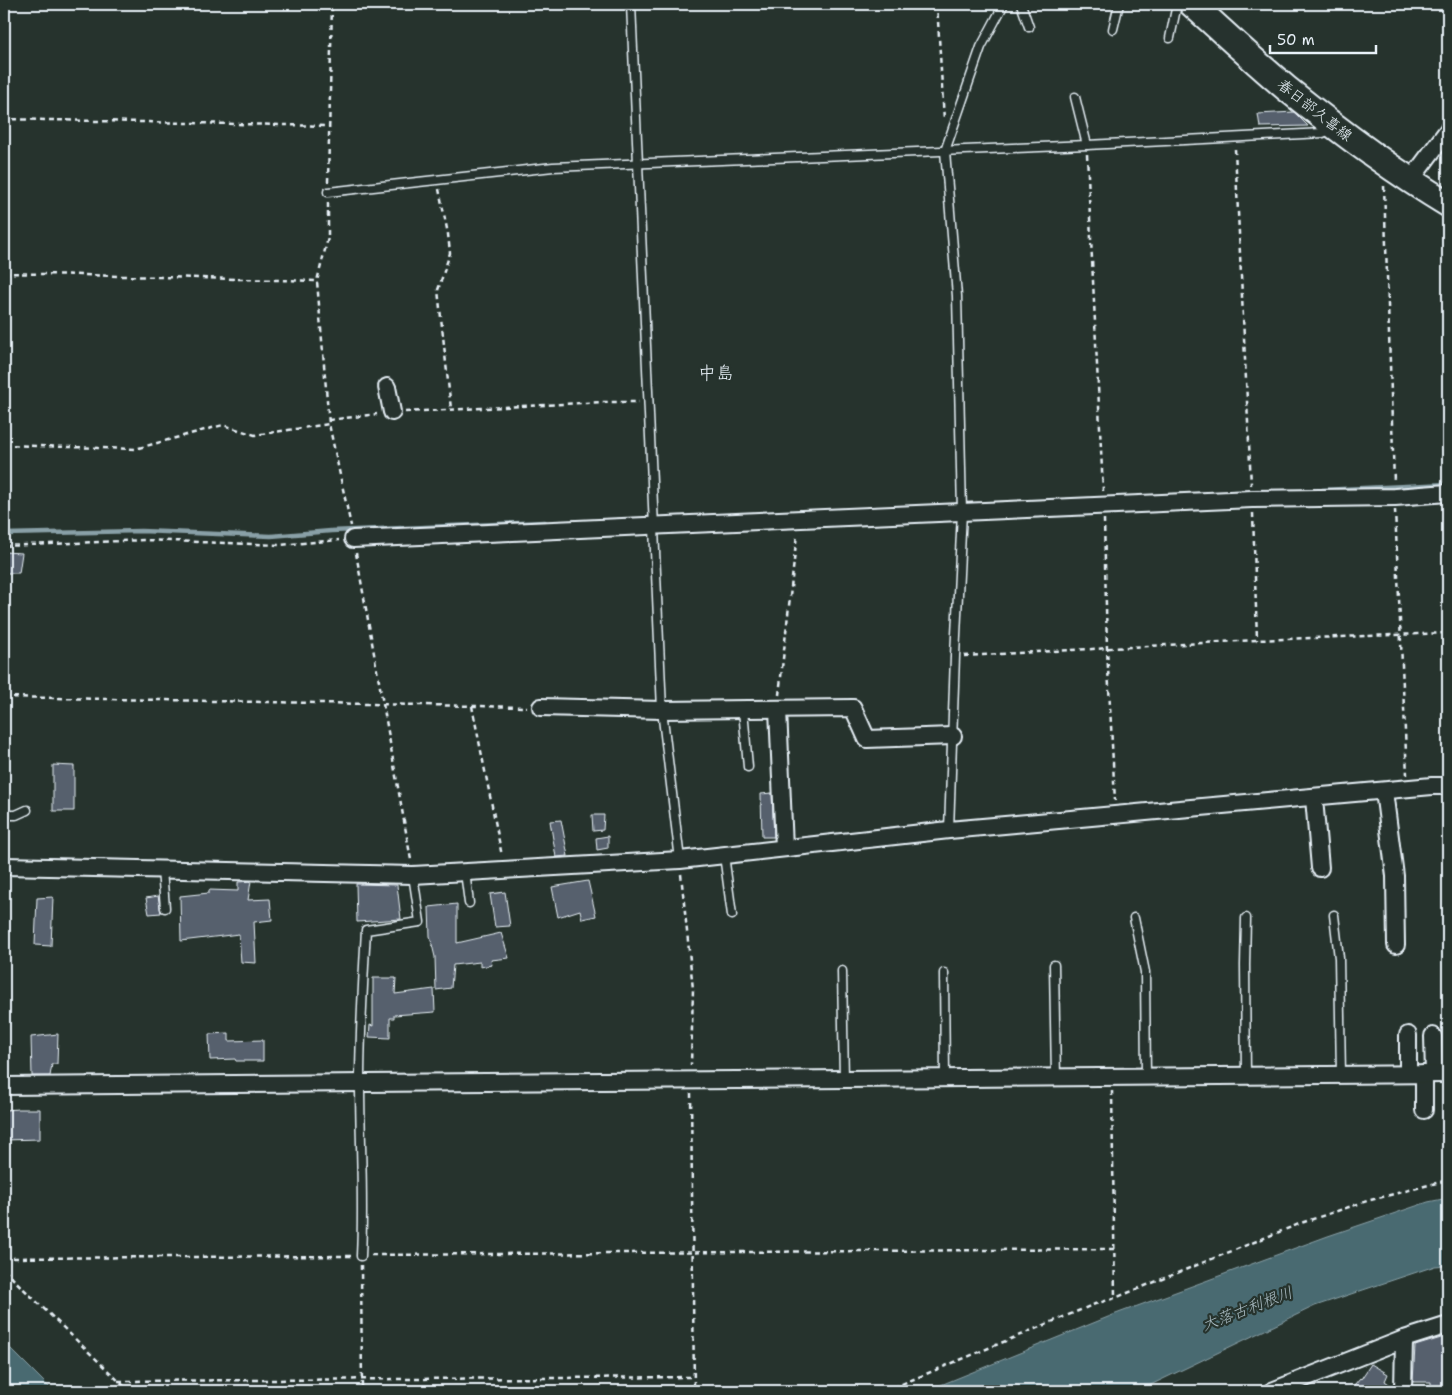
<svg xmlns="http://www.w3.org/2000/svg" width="1452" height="1395" font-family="'Shantell Sans','Klee One',sans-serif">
<rect width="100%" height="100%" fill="#26332d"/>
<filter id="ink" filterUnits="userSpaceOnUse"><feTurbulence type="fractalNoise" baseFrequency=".02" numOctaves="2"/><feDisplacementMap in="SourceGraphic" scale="10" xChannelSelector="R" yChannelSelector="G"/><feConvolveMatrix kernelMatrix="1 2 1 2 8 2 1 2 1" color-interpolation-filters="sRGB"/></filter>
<g filter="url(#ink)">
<!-- water -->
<g fill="#4a6a71" stroke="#89a0a7">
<path d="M1448,1198V1265L1435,1266L1315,1306L1138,1391H926L1113,1315L1328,1236L1428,1202Z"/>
<path d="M4,1342L49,1387L54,1391H4Z"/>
</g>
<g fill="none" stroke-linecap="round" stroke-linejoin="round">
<!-- stream -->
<g stroke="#89a0a7" stroke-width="4.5">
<path d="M1322,490L1448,484"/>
<path d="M4,534L141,531L271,536L331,531L545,522"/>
</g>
</g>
<!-- building -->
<g fill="#57606d" stroke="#e8f1f8">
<path d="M1294,112L1308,126L1260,127L1258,114Z"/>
<path d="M4,552L22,553L19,573H4Z"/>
<path d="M53,765L74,766V811H53Z"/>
<path d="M772,793L774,837H762L761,794Z"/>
<path d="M592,815H604L603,830L593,831Z"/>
<path d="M561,820L568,856L556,857L550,821Z"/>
<path d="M608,836V848L597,850L596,838Z"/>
<path d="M251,881L248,900L270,899L272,920L254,922L256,963L241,962L239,934L181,941L180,896L209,893V890L238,891V882Z"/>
<path d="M588,881L596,916L582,919L580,910L558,917L552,887Z"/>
<path d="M356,884L397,885L401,919L357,922Z"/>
<path d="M505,892L510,926L495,927L490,894Z"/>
<path d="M158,896L161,913L149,914L146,898Z"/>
<path d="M53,897L51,946L35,945L37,898Z"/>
<path d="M457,904V943L501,933L509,958L491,960L492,965L480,967V962L453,965L451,988L436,990L435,957L430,936L429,907Z"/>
<path d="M373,978H396L395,994L434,989L435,1012L394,1015V1018H390V1038L369,1037L370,1025L373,1026Z"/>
<path d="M229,1033V1041L263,1040V1061H236L235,1059L210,1060L209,1034Z"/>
<path d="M58,1034L57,1064H52L50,1076H32L31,1037Z"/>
<path d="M19,1109H40V1139L4,1140V1110Z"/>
<path d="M1441,1338H1448V1388H1431V1382H1413L1415,1346Z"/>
<path d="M1371,1364L1388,1374L1385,1381L1393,1387V1391H1349L1360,1378L1361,1379Z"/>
</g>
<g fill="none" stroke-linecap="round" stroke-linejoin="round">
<defs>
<g id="service">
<path d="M631,4L662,710L680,860"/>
<path d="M1021,4L1029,27"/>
<path d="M1113,29L1119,4"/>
<path d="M1170,38L1177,4"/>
<path d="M1075,97L1087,145"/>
<path d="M328,192L553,167L1087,145L1323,133L1331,129"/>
<path d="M743,710L748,767"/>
<path d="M4,815H16L27,810"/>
<path d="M949,830L955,656L962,512L957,296L945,151L981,47L1004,4"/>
<path d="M724,855L732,915"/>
<path d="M162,870L165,908"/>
<path d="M465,872L469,903"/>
<path d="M1334,915L1339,958L1341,1075"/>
<path d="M1134,918L1145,972L1146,1077"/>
<path d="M1246,918L1245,965L1246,1076"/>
<path d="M1054,965L1056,1078"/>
<path d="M842,971L844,1079"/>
<path d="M944,973L945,1078"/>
<path d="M361,1256C364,1198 360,1141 360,1083C360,1032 363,981 366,930L420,922L413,875"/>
</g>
<g id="minor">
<path d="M1410,181L1448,130"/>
<path d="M387,387L392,412"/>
<path d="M353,539L1252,499L1395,497L1448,493"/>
<path d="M541,707L662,710L853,708L867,739L953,736"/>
<path d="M778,709L784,848"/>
<path d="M1384,791L1395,876L1396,945"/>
<path d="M1314,798L1320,868"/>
<path d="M4,866L413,875L680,860L949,830L1432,786H1448"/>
<path d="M1408,1035V1074"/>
<path d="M1433,1036L1434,1074"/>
<path d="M1424,1074V1110"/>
<path d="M4,1086L1448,1074"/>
<path d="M1404,1339L1448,1325"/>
<path d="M1272,1391L1404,1339L1403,1391"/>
</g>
<path id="primary" d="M1192,4C1223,32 1254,61 1286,88C1338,130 1391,170 1448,204"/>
</defs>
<!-- service casing -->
<use href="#service" stroke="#e8f1f8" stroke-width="11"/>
<!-- minor casing -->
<use href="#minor" stroke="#e8f1f8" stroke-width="20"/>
<!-- primary casing -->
<use href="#primary" stroke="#e8f1f8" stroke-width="29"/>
<!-- path -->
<g stroke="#e8f1f8" stroke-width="2.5" stroke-dasharray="5 4" stroke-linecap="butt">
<path d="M937,4L944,120"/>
<path d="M4,119L329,126"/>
<path d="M1235,149L1251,485"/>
<path d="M1087,154L1103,491"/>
<path d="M328,182L332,4"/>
<path d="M1384,186L1394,482"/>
<path d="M439,189L448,234L450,253L438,290L451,409"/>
<path d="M328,203V238L317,281L329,424L351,526"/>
<path d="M4,273L317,281"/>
<path d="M405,412L603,402H639"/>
<path d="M329,420L377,414"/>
<path d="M4,445L135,449L223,425L255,435L329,424"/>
<path d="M1395,510L1407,775"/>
<path d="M1253,513L1257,640"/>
<path d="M1104,519L1107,649L1115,801"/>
<path d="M4,546L144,540L280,545L339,540"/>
<path d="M356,553L411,860"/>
<path d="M964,656L1257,640L1448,633"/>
<path d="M779,695L797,534"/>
<path d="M4,697L527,707"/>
<path d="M472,706L502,856"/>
<path d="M681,874L693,989L691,1065"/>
<path d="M1112,1091L1115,1298"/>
<path d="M691,1093L694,1391"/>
<path d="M371,1255L1114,1249"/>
<path d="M4,1258L351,1256"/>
<path d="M361,1265L362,1391"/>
<path d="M4,1270L129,1391"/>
<path d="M118,1381L694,1377"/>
<path d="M885,1391L1095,1304L1115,1298L1304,1222L1367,1201L1448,1180"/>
</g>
<!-- service -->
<use href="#service" stroke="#26332d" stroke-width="8"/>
<!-- minor -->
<use href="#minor" stroke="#26332d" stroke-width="16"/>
<!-- primary -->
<use href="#primary" stroke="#26332d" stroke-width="25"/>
</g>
</g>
<g text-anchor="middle" stroke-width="4.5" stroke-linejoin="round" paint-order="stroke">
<!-- street labels -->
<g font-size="15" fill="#e8f1f8" stroke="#26332d">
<text transform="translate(1315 110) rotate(38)" y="5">春日部久喜線</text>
</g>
<!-- water labels -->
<g font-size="16" font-style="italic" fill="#a9bbc2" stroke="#26332d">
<text transform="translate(1247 1308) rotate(-21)" y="6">大落古利根川</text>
</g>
<!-- quarter labels -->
<g font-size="18" fill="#e8f1f8" stroke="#26332d">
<text x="716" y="379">中島</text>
</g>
</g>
<!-- margin -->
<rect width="1452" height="1395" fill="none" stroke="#26332d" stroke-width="20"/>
<rect x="10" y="10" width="1432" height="1375" fill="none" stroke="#e8f1f8" stroke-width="2" filter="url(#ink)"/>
<!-- scale -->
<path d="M1270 45v8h106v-8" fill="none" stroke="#e8f1f8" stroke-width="2.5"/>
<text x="1277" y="45" font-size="15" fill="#e8f1f8" stroke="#26332d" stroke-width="4" paint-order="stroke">50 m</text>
</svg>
